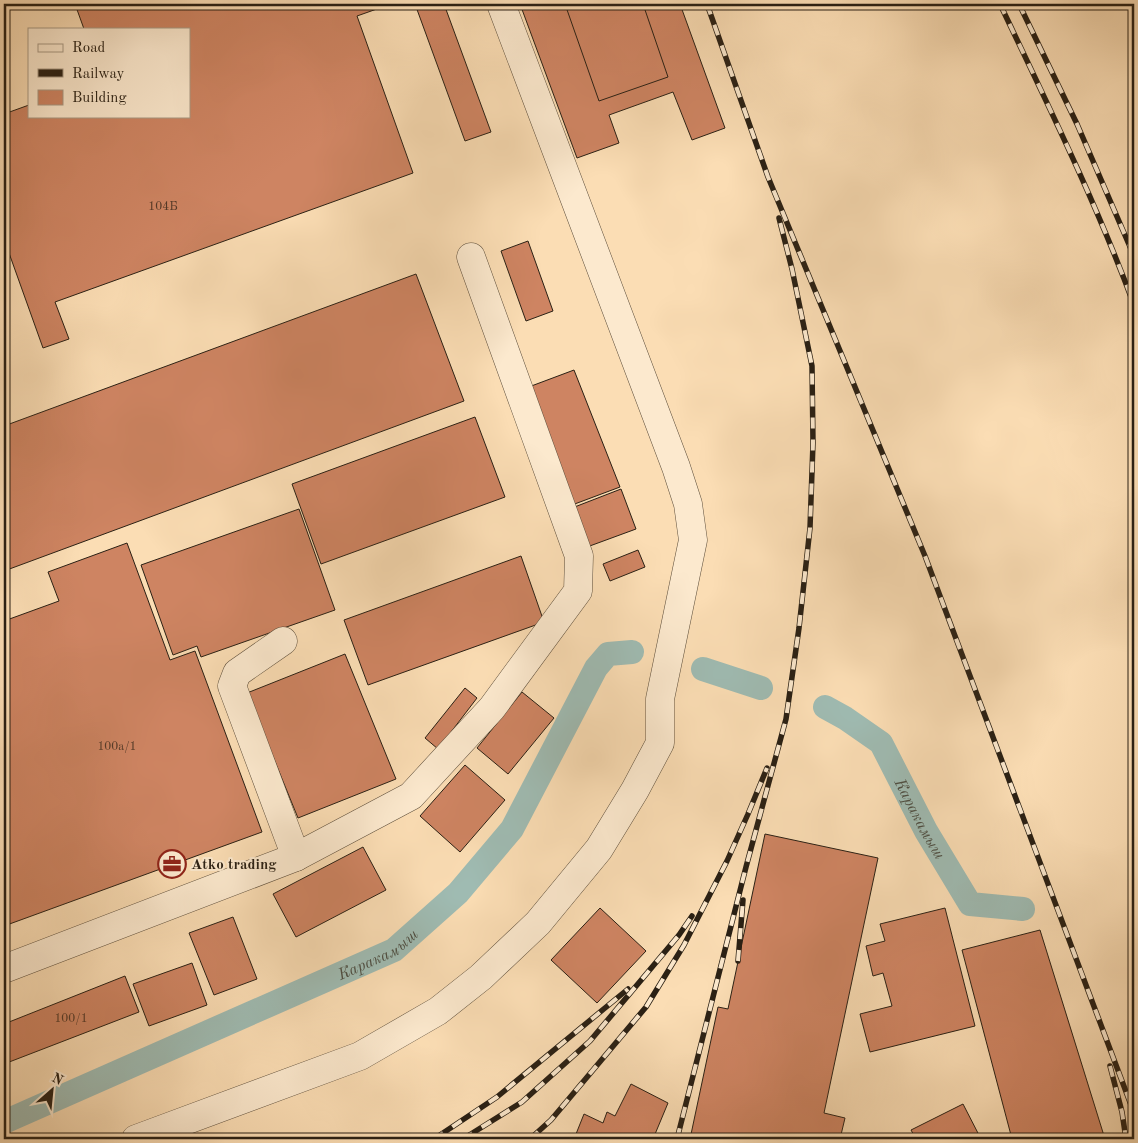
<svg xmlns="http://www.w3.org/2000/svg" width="1138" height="1143" font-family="'Old Standard TT',serif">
<rect width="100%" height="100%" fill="#fbddb4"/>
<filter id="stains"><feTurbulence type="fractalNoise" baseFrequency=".004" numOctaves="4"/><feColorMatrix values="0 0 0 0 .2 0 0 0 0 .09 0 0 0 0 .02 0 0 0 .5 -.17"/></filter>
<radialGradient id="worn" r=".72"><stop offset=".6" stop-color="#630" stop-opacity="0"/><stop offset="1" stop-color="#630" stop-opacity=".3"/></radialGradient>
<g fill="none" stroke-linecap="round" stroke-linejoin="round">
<!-- canal -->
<g stroke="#9fbbb2" stroke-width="24">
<path d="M703,669L761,688"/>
<path id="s1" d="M825,707L845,718L881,743L926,831L970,904L1023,909"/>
<path id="s2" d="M4,1122L394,950L458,893L512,829L596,668L608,654L632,652"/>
</g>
</g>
<!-- building -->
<g fill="#ce8462" stroke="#2a2014">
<path d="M75,4H391L357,16L413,173L55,302L69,339L43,348L4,239V114L29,105V116H189V29H84Z"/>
<path d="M415,4H444L491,132L465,141Z"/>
<path d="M520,4H680L725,128L692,140L673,92L609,115L619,143L577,158Z"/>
<path d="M565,4H643L668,77L599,101Z"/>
<path d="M528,241L553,311L526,321L501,251Z"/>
<path d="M416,274L464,401L4,571V426Z"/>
<path d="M574,370L620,487L572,505L526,388Z"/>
<path d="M475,417L505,497L321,564L292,484Z"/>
<path d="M621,489L636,529L587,547L572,508Z"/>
<path d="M299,509L335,610L201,657L197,646L173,655L141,565Z"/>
<path d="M127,543L170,660L195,651L262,832L4,926V621L59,601L48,572Z"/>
<path d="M638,550L645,567L610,581L603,564Z"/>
<path d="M521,556L544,622L368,685L344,620Z"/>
<path d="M345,654L396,779L298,818L247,693Z"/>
<path d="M465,688L477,698L438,749L425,738Z"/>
<path d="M522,692L554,718L508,774L477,748Z"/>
<path d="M465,765L505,800L460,852L420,816Z"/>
<path d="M765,834L878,858L824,1113L845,1118L840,1139H690L718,1007L728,1009Z"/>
<path d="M363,847L386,890L296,937L273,894Z"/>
<path d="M600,908L646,951L597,1003L551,960Z"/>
<path d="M945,908L975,1026L870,1052L860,1014L892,1006L883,973L873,976L866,946L885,941L880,924Z"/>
<path d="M233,917L257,979L214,995L189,933Z"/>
<path d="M1040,930L1105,1139H1012L962,950Z"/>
<path d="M192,963L207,1005L149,1026L133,984Z"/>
<path d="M125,976L139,1012L4,1064V1024Z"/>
<path d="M631,1084L668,1103L653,1139H574L584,1114L603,1123L607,1112L615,1116Z"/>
<path d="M963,1104L981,1139H916L911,1130Z"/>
</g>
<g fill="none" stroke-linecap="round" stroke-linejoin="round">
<defs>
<g id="minor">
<path d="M283,641L237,673L232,686L296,857"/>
<path d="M4,969L296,857L411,796L492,708L578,591L579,556L471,257"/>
<path d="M136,1139L360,1056L438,1011L481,977L538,923L599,849L635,790L660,743V699L693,540L688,504L676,467L501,4"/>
</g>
</defs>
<!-- minor casing -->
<use href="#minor" stroke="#5e4f3c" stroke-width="29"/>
<!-- minor -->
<use href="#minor" stroke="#fce9ce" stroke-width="28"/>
<defs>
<g id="rail">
<path d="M707,4L768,177L925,556L1134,1113"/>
<path d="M1000,4C1047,103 1096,202 1134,305"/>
<path d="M1019,4L1077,124L1134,256"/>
<path d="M738,961L743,900"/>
<path d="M1110,1066L1122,1112L1126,1139"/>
<path d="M434,1139L497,1097L628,989"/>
<path d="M463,1139L522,1102L590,1041L679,935L692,916"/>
<path d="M530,1139L551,1120L646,1007L684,945L727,861L748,814L767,768"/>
<path d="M677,1139L746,867L786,719L799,628L810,528L813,443L812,366L792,269L779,218"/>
</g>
</defs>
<!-- rail casing -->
<use href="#rail" stroke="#2a2014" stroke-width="5.5"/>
<!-- rail -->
<use href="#rail" stroke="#fce9ce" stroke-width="4" stroke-dasharray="11" stroke-linecap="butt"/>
</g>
<!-- icons -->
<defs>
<symbol id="office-ring" viewBox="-11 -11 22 22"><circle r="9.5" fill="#fce9ce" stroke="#8f2418" stroke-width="1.5"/><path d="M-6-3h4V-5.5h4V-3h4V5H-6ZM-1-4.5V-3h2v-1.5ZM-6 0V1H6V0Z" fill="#8f2418"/></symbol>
</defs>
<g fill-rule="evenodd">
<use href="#office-ring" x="156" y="848" width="32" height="32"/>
</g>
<g text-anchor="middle" stroke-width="4" stroke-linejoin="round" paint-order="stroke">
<!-- number labels -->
<g font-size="12" fill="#533928">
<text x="163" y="210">104Б</text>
<text x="117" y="750">100a/1</text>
<text x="71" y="1022">100/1</text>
</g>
<!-- poi labels -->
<g font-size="15" font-weight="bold" fill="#2a2014" stroke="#fce9ce" text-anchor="start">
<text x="191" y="869">Atko trading</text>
</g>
<!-- water labels -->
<g font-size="16" font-style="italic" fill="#4d4e43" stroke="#fce9ce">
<text dy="6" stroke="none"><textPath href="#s1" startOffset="152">Каракамыш</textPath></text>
<text dy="6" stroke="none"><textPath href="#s2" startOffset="410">Каракамыш</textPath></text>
</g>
</g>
<!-- margin -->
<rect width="1138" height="1143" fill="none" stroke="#fbddb4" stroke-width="20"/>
<rect x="5" y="5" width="1128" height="1133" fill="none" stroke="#2a2014" stroke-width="2.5"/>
<rect x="10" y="10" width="1118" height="1123" fill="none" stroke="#2a2014"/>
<!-- legend -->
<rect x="28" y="28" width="162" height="90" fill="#fce9ce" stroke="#a89984"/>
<rect x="38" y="44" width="25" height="8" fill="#fce9ce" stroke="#a89984"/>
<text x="72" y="52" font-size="15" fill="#2a2014">Road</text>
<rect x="38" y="69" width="25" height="8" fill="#2a2014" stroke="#a89984"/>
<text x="72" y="78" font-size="15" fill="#2a2014">Railway</text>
<rect x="38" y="90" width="25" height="15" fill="#ce8462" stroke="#a89984"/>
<text x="72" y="102" font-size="15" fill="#2a2014">Building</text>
<!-- north arrow -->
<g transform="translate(52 1090) rotate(27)" stroke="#fce9ce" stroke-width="4" paint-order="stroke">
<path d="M0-4L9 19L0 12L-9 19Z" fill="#2a2014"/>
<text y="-8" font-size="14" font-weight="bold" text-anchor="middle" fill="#2a2014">N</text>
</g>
<rect width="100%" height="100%" filter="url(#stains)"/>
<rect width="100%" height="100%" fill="url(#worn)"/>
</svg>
